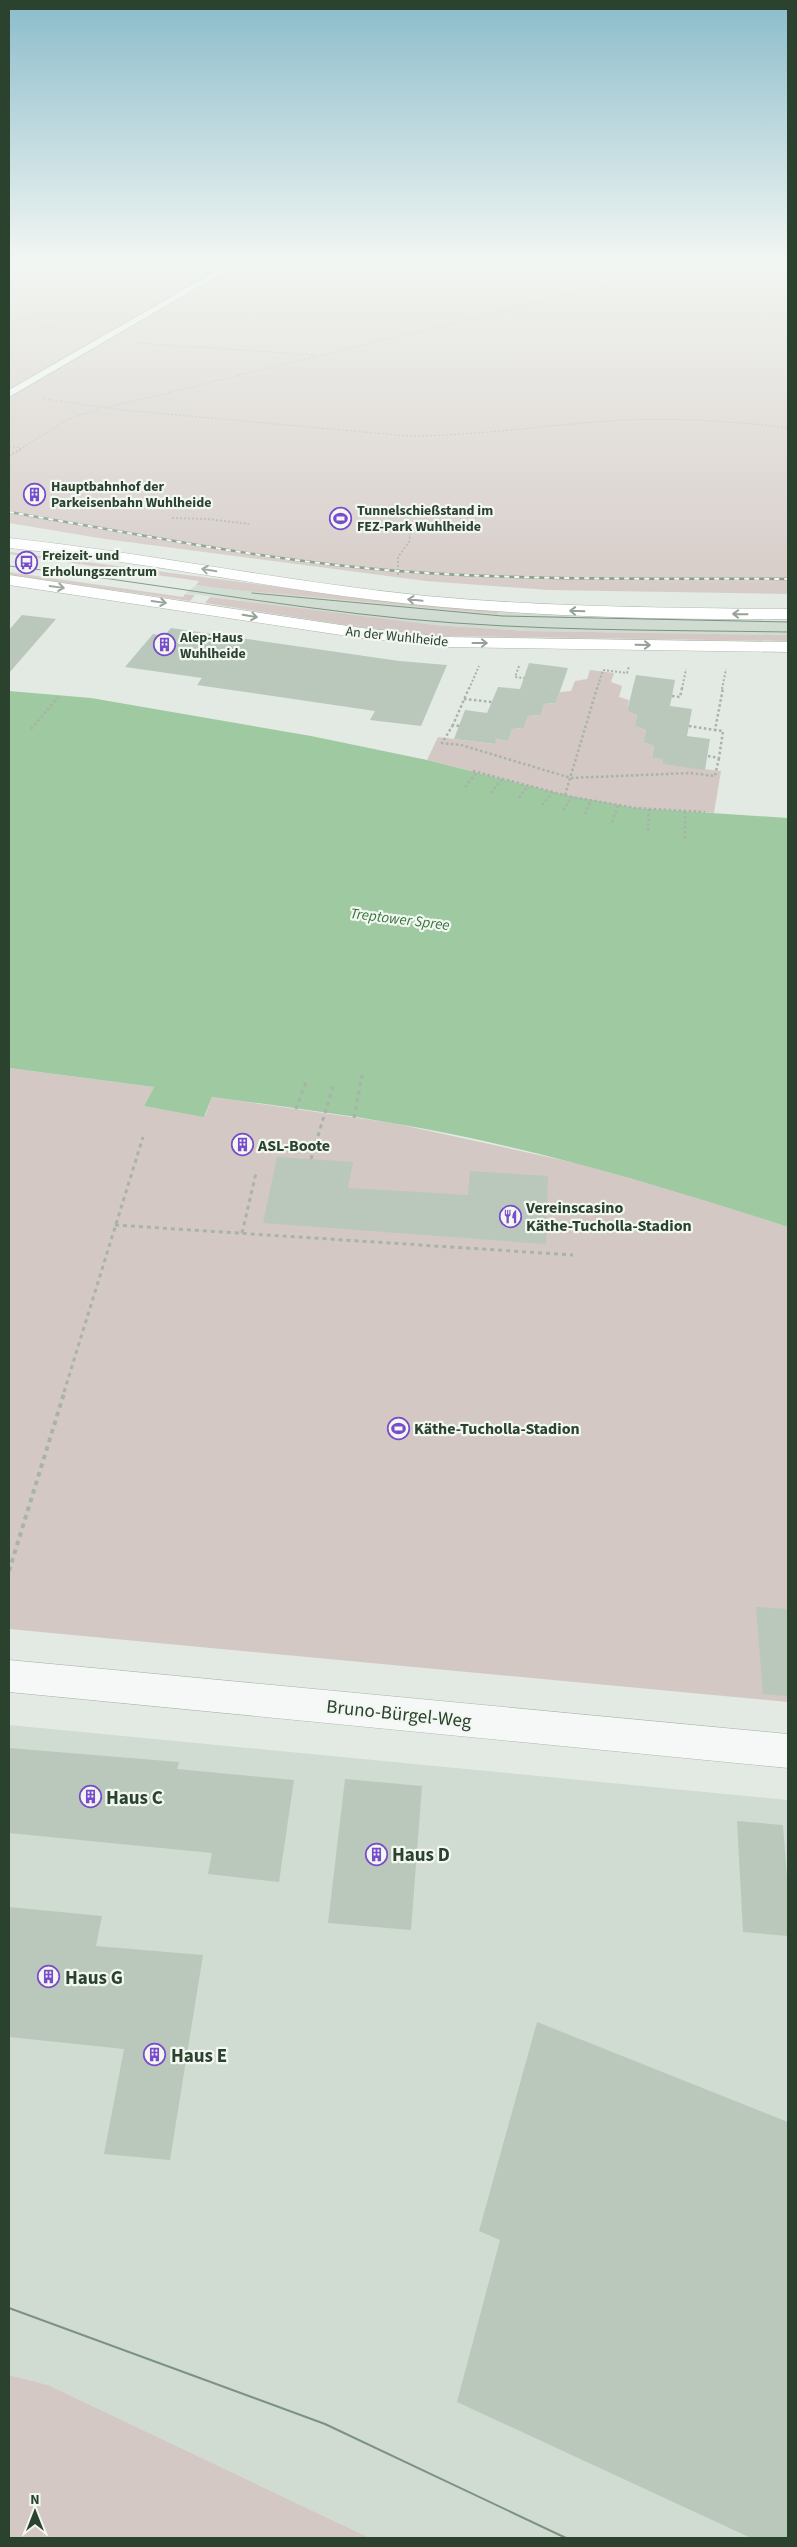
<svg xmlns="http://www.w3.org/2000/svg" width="797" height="2547" font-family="'Source Sans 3',sans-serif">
<rect width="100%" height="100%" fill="#e2eae3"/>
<!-- built -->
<g fill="#d0dcd2">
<path d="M196,585L497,614L498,612L598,618L788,621V635L525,631L435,625L329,613L186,593Z"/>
<path d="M9,1725L788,1800V2538H370L48,2385L9,2375Z"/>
</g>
<!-- green -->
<g fill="#d4c8c4">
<path d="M9,262H788V594L548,590L426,581L105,539L9,523Z"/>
<path d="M10,552L356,597L498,612L497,614L227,589L196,585L199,581L9,554Z"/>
<path d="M9,572L183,597L185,594L195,595L190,601L9,575Z"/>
<path d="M210,597L435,625L525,631L788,635V641L443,636L404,634L205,603Z"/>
<path d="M590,670L614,673L611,682L622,686L619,697L629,700L627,711L637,715L635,726L646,730L643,742L654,746L652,758L663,759L662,764L721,771L714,813L636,808L566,795L427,760L438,737L494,744L496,739L508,741L512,729L524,728L528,716L541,715L544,704L556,703L560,692L571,691L575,681L587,679Z"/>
<path d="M9,1068L154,1087L144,1106L205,1116L212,1097L393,1123L576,1163L703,1199L788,1227V1702L9,1629Z"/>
<path d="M9,2375L48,2385L370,2538H9Z"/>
</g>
<!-- water -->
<path fill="#9fc9a0" d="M9,691L91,698L311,736L427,760L566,795L636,808L788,818V1227C659,1185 527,1146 392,1123C333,1113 272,1105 212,1097L204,1117L144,1106L154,1087L9,1068Z"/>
<!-- building -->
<g fill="#bac7bb">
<path d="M22,615L56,619L9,673V630Z"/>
<path d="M171,628L399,661L447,665L421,726L370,720L375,711L197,685L202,678L125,667L153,634L164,636Z"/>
<path d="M529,663L568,668L556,703L544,704L541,715L528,716L524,728L512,729L508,741L496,739L495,744L454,739L465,710L487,713L498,687L520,689Z"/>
<path d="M636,675L675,680L670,706L692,709L687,736L710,739L705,770L662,764L663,759L652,758L654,746L643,742L646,730L635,726L637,715L627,711Z"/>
<path d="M277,1157L353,1162L348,1188L468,1195L470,1171L548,1176L546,1244L263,1223Z"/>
<path d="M756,1607L788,1609V1696L763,1694Z"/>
<path d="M9,1748L179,1762L177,1769L294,1780L279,1882L208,1874L212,1853L9,1833Z"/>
<path d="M345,1779L422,1786L411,1930L328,1923Z"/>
<path d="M737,1821L783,1825L788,1891V1936L743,1932Z"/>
<path d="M9,1907L102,1916L96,1946L203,1955L170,2160L104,2154L124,2049L9,2037Z"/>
<path d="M537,2022L788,2122V2538H751L457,2402L500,2240L479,2231Z"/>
</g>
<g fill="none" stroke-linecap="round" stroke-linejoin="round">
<defs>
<path id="lane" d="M232,262H241L9,397V390Z"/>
<path id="street" d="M9,1660L788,1734V1768L9,1692Z"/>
<g id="secondary">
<path d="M9,538C149,553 286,582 426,596C546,607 667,608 788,609V619C651,620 512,616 375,600C253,585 132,560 9,548Z"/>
<path d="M9,575L361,628L444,637L788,642V652L444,647L361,638L9,585Z"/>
</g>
</defs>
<!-- lane casing -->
<use href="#lane" stroke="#a4b1a5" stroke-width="2"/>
<!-- street casing -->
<use href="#street" stroke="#a4b1a5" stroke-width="1"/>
<!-- secondary casing -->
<use href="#secondary" stroke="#a4b1a5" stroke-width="1"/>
<!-- path-far4 -->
<g stroke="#a8b3aa" stroke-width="1" stroke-dasharray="2 2" stroke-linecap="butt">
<path d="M670,262L676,269"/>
<path d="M767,262L788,265"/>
<path d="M9,314L70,334"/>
<path d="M138,343L316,355"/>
<path d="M44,399L122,410L408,436C480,436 552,424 625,420C679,418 734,421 788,428"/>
<path d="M106,408L703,262"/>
<path d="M9,446L20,448"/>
<path d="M19,450L68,419L100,409"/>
</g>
<!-- path-far3 -->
<g stroke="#a8b3aa" stroke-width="2" stroke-dasharray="2 2" stroke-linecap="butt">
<path d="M9,456L21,449"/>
<path d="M172,518L208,519L249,524"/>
<path d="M398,575V557L409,542L411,530"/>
<path d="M519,666L515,677L524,678"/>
<path d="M469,689L479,666"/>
<path d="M597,689L603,670L627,673L629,666"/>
<path d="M682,689L686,669"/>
<path d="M722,689L726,669"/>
</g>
<!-- path-far2 -->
<g stroke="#a8b3aa" stroke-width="2.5" stroke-dasharray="2.5 2.5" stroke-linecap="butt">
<path d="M672,696L680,697L682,688"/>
<path d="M464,699L492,702"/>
<path d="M453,725L442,743L461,745L571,778L690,773L715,776L719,758"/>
<path d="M459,726L453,725L469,688"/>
<path d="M689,726L715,730L723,688"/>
<path d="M31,729L60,695"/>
<path d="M708,756L719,758L723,731L715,730"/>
<path d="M473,771L572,797L636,808L705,812"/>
<path d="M465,787L477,772"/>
<path d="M491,793L502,779"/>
<path d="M565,795L597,688"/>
<path d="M519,798L528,786"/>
<path d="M542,805L553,792"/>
<path d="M563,810L572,797"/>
<path d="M685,811V841"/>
<path d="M585,814L591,800"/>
<path d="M612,822L618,805"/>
<path d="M648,831L649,809"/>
</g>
<!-- path-far1 -->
<g stroke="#a8b3aa" stroke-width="3" stroke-dasharray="4 4" stroke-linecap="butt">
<path d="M296,1109L307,1079"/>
<path d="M354,1118L363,1071"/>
<path d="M311,1159L334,1083"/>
<path d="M115,1225L573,1255"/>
<path d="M242,1233L256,1173"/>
<path d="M64,1392L143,1137"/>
</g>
<!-- path -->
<path stroke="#a8b3aa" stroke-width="4" stroke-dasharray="4.5 4.5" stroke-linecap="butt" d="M9,1571L65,1390"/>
<!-- lane -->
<use href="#lane" fill="#f5f8f6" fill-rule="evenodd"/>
<!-- street -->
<use href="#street" fill="#f5f8f6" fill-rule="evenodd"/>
<!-- secondary -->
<use href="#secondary" fill="#fff" fill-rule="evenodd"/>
<!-- tram-far1 -->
<g stroke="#7c937f" stroke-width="1">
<path d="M9,566C142,581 274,606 407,619C533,631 661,630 788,632"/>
<path d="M252,593L502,616L788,622"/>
</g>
<!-- tram -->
<path stroke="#7c937f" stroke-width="2" d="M9,2308L325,2424L566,2538"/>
<defs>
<path id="rail" d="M9,512C138,534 268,561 398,571C528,581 658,578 788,579"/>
</defs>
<!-- rail casing -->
<use href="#rail" stroke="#7c937f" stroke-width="2.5"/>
<!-- rail -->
<use href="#rail" stroke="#f2f7f2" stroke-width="2" stroke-dasharray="5" stroke-linecap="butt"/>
</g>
<!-- one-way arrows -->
<defs><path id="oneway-shaft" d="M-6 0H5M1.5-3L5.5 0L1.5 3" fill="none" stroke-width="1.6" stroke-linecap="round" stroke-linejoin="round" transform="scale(1.25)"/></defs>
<g stroke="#95a096">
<use href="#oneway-shaft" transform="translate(209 570) rotate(-171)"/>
<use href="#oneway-shaft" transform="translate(57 587) rotate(8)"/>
<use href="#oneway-shaft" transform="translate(415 600) rotate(-174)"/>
<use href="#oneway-shaft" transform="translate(159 602) rotate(8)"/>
<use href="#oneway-shaft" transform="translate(577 611) rotate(-178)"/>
<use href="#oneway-shaft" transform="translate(740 614) rotate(-179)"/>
<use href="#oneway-shaft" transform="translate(250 616) rotate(10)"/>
<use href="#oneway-shaft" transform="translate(480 643)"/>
<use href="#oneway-shaft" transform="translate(643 645) rotate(1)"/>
</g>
<!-- sky -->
<linearGradient id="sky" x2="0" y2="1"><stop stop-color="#8bbccb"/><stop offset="0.42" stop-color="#f2f6f2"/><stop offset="1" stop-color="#f2f6f2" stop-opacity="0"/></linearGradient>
<rect width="797" height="619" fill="url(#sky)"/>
<!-- icons -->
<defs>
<symbol id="building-ring" viewBox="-11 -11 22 22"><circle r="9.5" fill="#f2f7f2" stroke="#794cca" stroke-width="1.5"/><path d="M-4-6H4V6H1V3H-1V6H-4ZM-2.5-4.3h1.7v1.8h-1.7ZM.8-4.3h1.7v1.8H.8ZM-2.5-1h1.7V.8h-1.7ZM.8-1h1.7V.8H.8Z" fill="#794cca"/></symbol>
<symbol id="stadium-ring" viewBox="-11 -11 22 22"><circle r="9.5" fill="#f2f7f2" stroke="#794cca" stroke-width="1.5"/><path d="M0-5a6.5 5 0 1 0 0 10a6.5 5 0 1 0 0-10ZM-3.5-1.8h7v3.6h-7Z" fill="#794cca"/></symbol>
<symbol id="bus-ring" viewBox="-11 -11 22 22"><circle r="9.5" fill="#f2f7f2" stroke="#794cca" stroke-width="1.5"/><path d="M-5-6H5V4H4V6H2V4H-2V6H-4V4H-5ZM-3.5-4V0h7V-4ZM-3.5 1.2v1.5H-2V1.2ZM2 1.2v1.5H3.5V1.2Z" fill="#794cca"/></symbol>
<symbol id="restaurant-ring" viewBox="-11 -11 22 22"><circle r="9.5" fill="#f2f7f2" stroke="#794cca" stroke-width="1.5"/><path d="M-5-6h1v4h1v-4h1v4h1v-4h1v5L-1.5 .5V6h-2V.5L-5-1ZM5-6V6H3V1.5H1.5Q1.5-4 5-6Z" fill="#794cca"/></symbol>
</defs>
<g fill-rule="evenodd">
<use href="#building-ring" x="22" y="482" width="25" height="25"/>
<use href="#stadium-ring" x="328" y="506" width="25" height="25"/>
<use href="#bus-ring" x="14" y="550" width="25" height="25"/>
<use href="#building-ring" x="152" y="632" width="25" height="25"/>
<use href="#building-ring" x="230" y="1132" width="25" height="25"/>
<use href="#restaurant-ring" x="498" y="1204" width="25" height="25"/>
<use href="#stadium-ring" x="386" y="1416" width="25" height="25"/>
<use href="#building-ring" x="78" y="1784" width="25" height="25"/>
<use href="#building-ring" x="364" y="1842" width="25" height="25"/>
<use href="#building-ring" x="36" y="1964" width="25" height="25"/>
<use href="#building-ring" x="142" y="2042" width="25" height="25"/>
</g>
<g text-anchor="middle" stroke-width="4.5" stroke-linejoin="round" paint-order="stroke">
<!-- far-poi labels -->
<g font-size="14" font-weight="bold" fill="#2b422e" stroke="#f2f7f2" text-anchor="start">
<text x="51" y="491">Hauptbahnhof der<tspan x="51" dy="16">Parkeisenbahn Wuhlheide</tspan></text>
<text x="357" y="515">Tunnelschießstand im<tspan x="357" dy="16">FEZ-Park Wuhlheide</tspan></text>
<text x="42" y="560">Freizeit- und<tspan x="42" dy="16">Erholungszentrum</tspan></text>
<text x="180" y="642">Alep-Haus<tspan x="180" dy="16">Wuhlheide</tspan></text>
</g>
<!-- far-street labels -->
<g font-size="14" fill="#2b422e" stroke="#f2f7f2">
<text transform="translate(397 636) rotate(6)" y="5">An der Wuhlheide</text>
</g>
<!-- far-water labels -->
<g font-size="15" font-style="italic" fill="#36743a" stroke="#f2f7f2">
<text transform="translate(400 919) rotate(7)" y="5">Treptower Spree</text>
</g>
<!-- poi labels -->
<g font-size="16" font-weight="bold" fill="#2b422e" stroke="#f2f7f2" text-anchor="start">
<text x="258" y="1151">ASL-Boote</text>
<text x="526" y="1213">Vereinscasino<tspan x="526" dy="18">Käthe-Tucholla-Stadion</tspan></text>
<text x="414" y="1434">Käthe-Tucholla-Stadion</text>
</g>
<!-- near-street labels -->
<g font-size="19" fill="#2b422e" stroke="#f2f7f2">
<text transform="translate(399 1713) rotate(6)" y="7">Bruno-Bürgel-Weg</text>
</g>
<!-- near-poi labels -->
<g font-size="19" font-weight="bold" fill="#2b422e" stroke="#f2f7f2" text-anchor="start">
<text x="106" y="1804">Haus C</text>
<text x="392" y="1861">Haus D</text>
<text x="65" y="1984">Haus G</text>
<text x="171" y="2062">Haus E</text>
</g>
</g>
<!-- border -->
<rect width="797" height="2547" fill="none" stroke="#2b422e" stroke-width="20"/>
<!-- north arrow -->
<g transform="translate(35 2512)" stroke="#f2f7f2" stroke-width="4" paint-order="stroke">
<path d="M0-4L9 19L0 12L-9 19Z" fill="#2b422e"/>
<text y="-8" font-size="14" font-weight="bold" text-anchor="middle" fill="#2b422e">N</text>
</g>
</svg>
